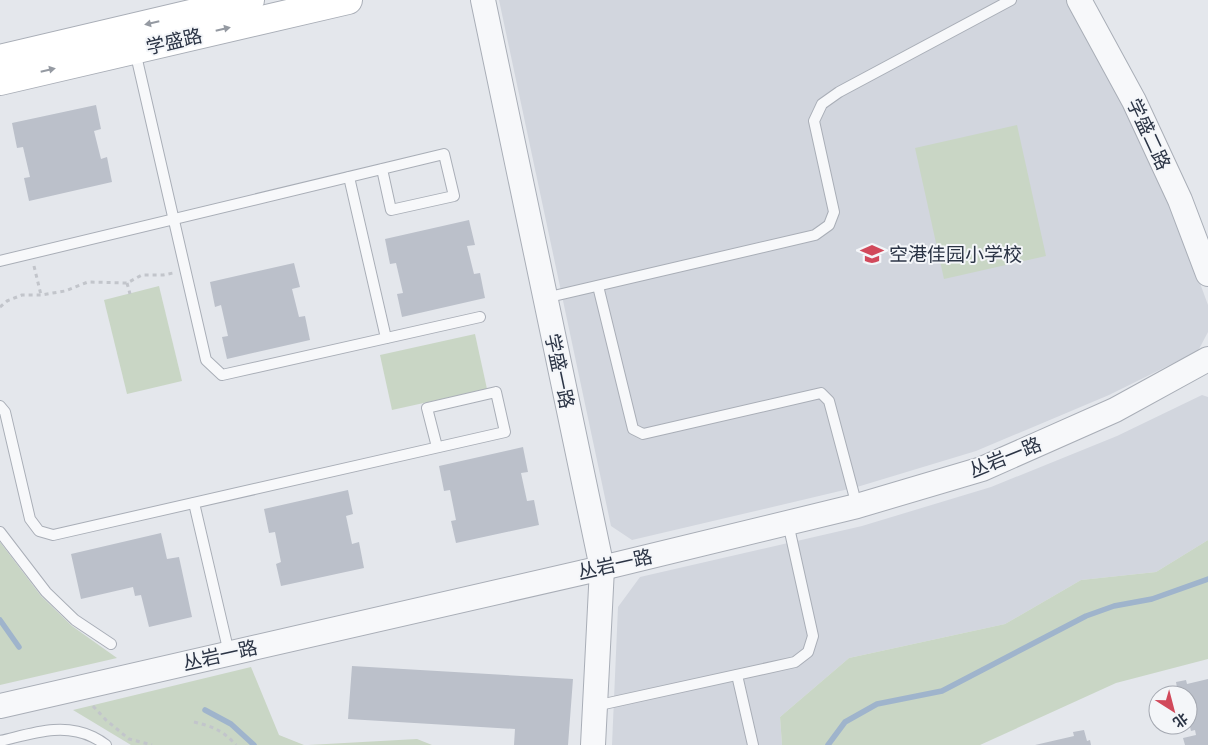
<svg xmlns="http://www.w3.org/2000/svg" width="1208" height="745" font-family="'Space Grotesk','Noto Sans SC',sans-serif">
<rect width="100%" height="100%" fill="#e4e7ec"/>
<!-- built -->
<g fill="#d2d6de">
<path d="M499,0H1069L1128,107L1171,204L1208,305V332L1198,351L1109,395L976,451L857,487L632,540L611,526Z"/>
<path d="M1202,395L1208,397V540L1156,572L1081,580L1005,624L849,658L780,717L782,745H612L618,607L640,577L862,526L991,487L1117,436Z"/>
</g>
<!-- green -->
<g fill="#c9d6c5">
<path d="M1017,125L1046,256L944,279L915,148Z"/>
<path d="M159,286L182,381L127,394L104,300Z"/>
<path d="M475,334L487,389L392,410L380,355Z"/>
<path d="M1208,540V659L1116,683L980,745H782L780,717L849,658L1005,624L1081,580L1156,572Z"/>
<path d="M0,542L41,596L72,626L117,658L0,685Z"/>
<path d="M251,667L279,735L304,745H131L73,710Z"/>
<path d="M417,739L432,745H308Z"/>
</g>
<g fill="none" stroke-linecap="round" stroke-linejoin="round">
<!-- stream -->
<g stroke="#9fb4cc" stroke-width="5.5">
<path d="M0,620L19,647"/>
<path d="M205,710L231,724L254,745"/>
<path d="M828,745L845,722L877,704L942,691L1086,616L1114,606L1152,599L1208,579"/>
</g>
</g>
<!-- building -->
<g fill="#bbc0ca">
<path d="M96,105L101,129L94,131L101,159L107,157L112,182L29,201L24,178L30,177L23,147L17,148L12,123Z"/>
<path d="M469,220L475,245L467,246L474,274L480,273L485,298L402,317L397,294L403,293L396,263L390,264L385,239Z"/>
<path d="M294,263L300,287L292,289L299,317L305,316L310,340L227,359L222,337L228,336L221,305L215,307L210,282Z"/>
<path d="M523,447L528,472L521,473L527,501L534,500L539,525L456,543L451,521L456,520L450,490L444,491L439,466Z"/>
<path d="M348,490L353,514L346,516L352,544L359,542L364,568L281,586L276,564L281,562L275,532L269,533L264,509Z"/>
<path d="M161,533L167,559L179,557L192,617L149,627L141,595L135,596L133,587L81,599L71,554Z"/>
<path d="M352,666L573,679L568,745H514L515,729L348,719Z"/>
<path d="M1208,679V745H1185L1183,738L1196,735L1195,730L1191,731L1188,718V709H1190L1189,704H1188V695H1174L1178,693L1176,682L1186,680L1187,684Z"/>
<path d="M1084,730L1087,741L1090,740L1091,745H1035L1074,736L1073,732Z"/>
</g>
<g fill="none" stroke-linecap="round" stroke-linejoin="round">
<defs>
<g id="service">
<path d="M135,51L206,360L222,375L480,317"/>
<path d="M349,177L386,338"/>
<path d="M0,261L444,154L454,196L391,210L382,169"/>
<path d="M598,286L633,429L643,434L821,393L829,401L857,506"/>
<path d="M545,298L815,235L829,225L834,212L814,121L822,104L839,92L1011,0"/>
<path d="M0,406L5,412L30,519L39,531L53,535L505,432L496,392L427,408L437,447"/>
<path d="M194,503L229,653"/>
<path d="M0,532L46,592L75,620L111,644"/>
<path d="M737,675L753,745"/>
<path d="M595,706L795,662L808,652L813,636L788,523"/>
<path d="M0,741C31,734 62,722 93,737C97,739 102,742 106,745"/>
</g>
<g id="tertiary">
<path d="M483,0L602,568L593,745"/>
<path d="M1079,0L1134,101L1180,200L1208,274"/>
<path d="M0,706L602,568L857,506L982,469L1115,410L1208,359"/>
</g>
<g id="secondary">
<path d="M0,59L250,0"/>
<path d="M0,81L348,0"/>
</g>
</defs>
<!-- service casing -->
<use href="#service" stroke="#a9aeb7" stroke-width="12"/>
<!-- tertiary casing -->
<use href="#tertiary" stroke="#a9aeb7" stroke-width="26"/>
<!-- secondary casing -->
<use href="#secondary" stroke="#a9aeb7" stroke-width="30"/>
<!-- path -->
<g stroke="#c2c5cb" stroke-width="3" stroke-dasharray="4 4" stroke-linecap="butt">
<path d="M34,266L41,295"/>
<path d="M127,283L130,294"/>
<path d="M0,307L7,301L22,295H41L65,291L88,282L127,283L142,275H163L173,273"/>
<path d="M93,706L106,720L129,739L152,745"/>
<path d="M194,722C214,727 222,730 236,745"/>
</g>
<!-- service -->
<use href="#service" stroke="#f7f8fa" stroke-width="10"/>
<!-- tertiary -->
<use href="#tertiary" stroke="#f7f8fa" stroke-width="24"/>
<!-- secondary -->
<use href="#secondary" stroke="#fff" stroke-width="28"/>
</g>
<!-- one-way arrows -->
<defs><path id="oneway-solid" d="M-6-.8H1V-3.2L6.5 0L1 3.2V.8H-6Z" transform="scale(1.25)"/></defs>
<g fill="#959aa2">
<use href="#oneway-solid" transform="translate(152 23) rotate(167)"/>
<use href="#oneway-solid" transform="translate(223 29) rotate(-13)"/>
<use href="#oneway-solid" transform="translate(48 70) rotate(-13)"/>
</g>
<!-- icons -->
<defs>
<symbol id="school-bare" viewBox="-9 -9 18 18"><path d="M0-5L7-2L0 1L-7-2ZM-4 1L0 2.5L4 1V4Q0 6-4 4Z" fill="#d1495b" stroke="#f4f6f9" stroke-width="2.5" paint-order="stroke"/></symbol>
</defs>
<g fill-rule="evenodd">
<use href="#school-bare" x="856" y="238" width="32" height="32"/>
</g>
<g text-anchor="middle" stroke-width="4" stroke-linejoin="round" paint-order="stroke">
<!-- street labels -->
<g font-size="19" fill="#2b3445" stroke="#f4f6f9">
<text transform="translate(174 41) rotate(-13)" y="7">学盛路</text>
<text transform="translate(1149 134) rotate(65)" y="7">学盛二路</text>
<text transform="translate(560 371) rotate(78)" y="7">学盛一路</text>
<text transform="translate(1005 457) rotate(-22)" y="7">丛岩一路</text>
<text transform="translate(615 564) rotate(-13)" y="7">丛岩一路</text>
<text transform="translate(220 655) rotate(-13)" y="7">丛岩一路</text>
</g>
<!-- poi labels -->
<g font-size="19" fill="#2b3445" stroke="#f4f6f9" text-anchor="start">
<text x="889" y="261">空港佳园小学校</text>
</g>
</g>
<!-- north arrow -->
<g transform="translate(1173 710) rotate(144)"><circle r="24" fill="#f4f6f9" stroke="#a4a8b1"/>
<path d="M0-4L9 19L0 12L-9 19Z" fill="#d1495b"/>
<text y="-8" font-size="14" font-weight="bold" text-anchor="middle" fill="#2b3445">北</text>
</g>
</svg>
